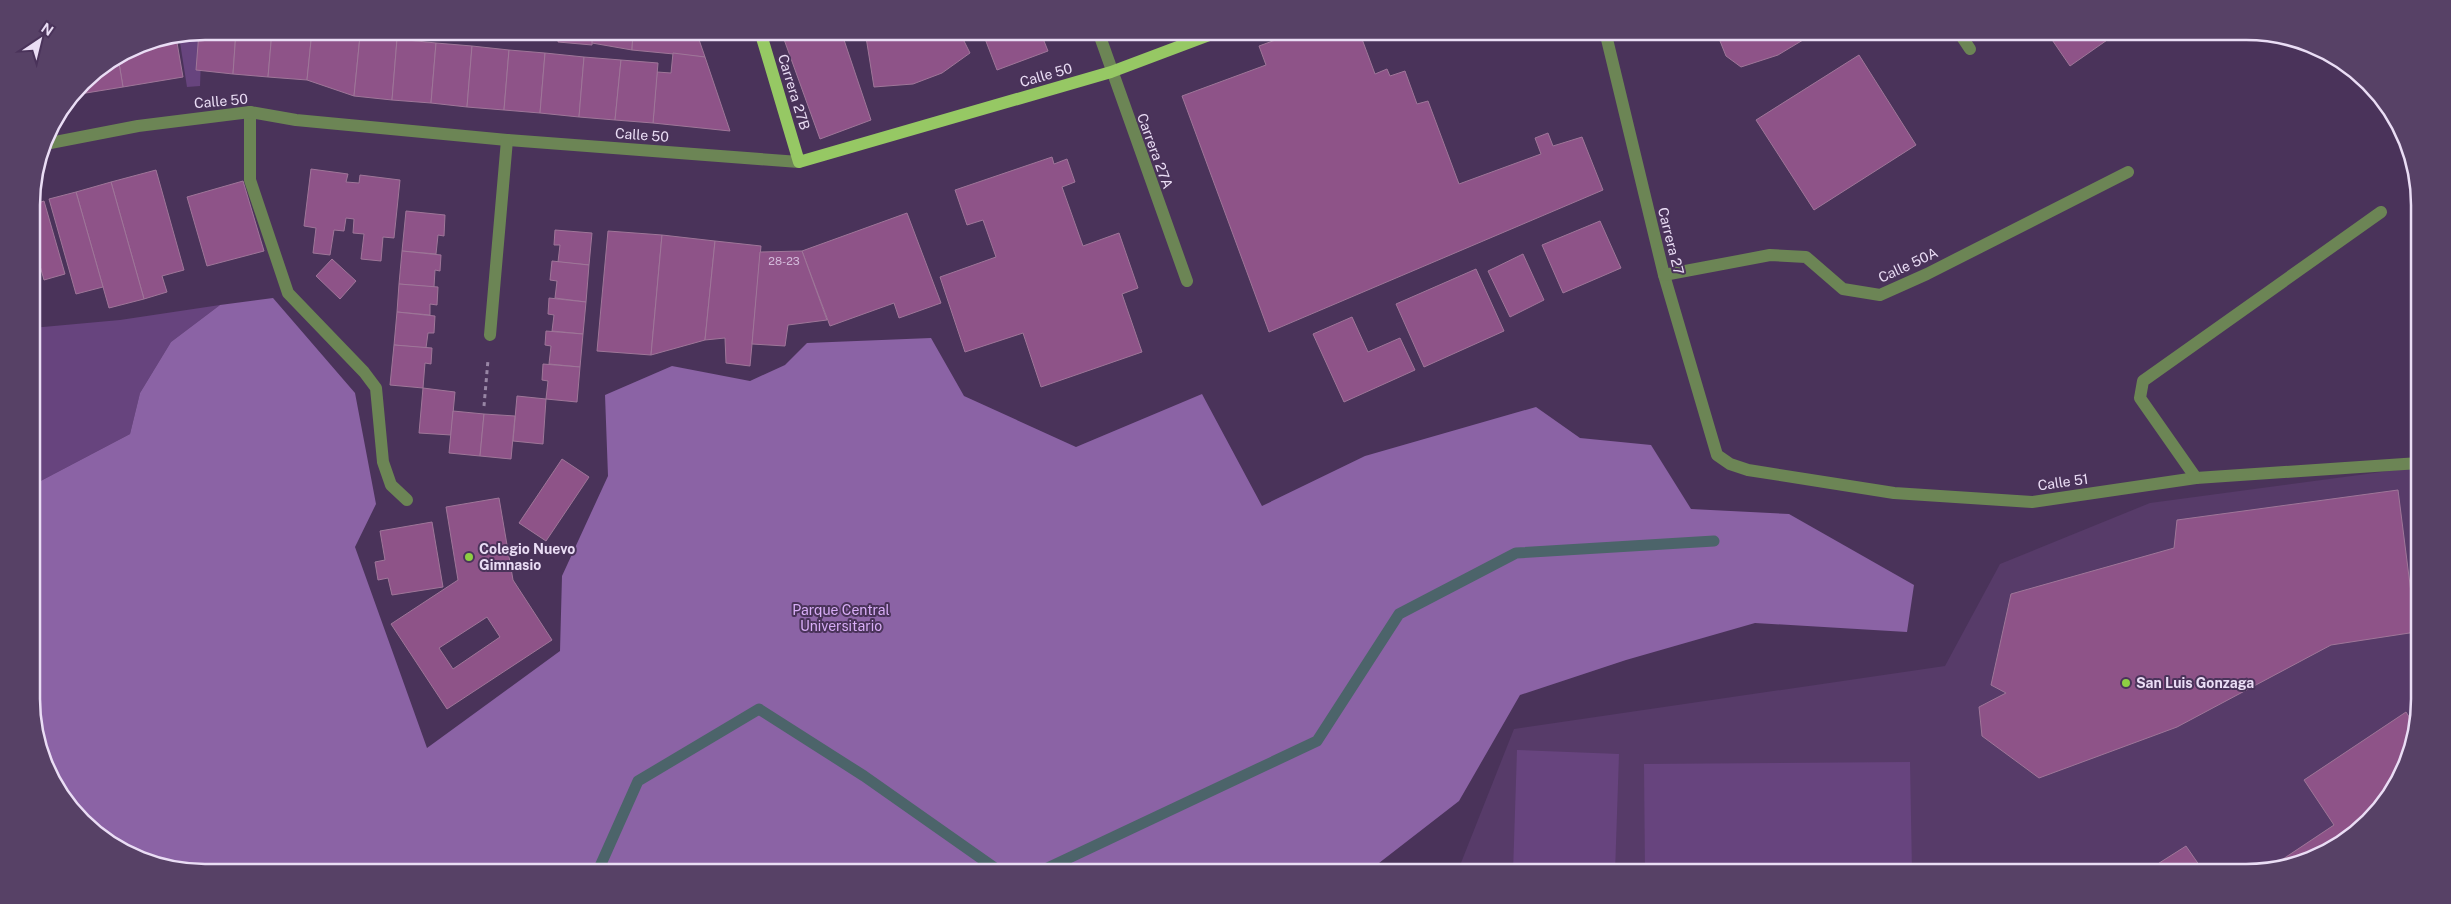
<svg xmlns="http://www.w3.org/2000/svg" width="2451" height="904" font-family="'Public Sans',sans-serif">
<rect width="100%" height="100%" fill="#4a335a"/>
<!-- built -->
<path fill="#573b69" d="M2419,467L2420,699L2411,755L2390,796L2352,837L2302,863L2257,872L1457,873L1514,729L1945,666L2000,564L2150,503Z"/>
<!-- green -->
<g fill="#67447e">
<path d="M202,32L200,86L187,87L179,36Z"/>
<path d="M220,305L171,342L140,393L130,434L33,485L32,328L120,320Z"/>
<path d="M1517,750L1619,754L1615,873H1513Z"/>
<path d="M1910,762L1912,872H1645L1644,764Z"/>
</g>
<!-- forest -->
<path fill="#8b63a5" d="M273,298L355,393L376,504L355,547L427,748L560,651L562,576L608,476L605,395L672,366L750,381L785,365L807,343L931,338L964,396L1076,447L1202,394L1262,506L1365,456L1536,407L1580,438L1651,445L1691,509L1789,514L1914,585L1907,632L1755,623L1626,660L1520,695L1459,801L1379,863L1364,873H205L149,864L75,814L35,733L33,485L130,434L140,393L171,342L220,305Z"/>
<g fill="none" stroke-linecap="round" stroke-linejoin="round">
<!-- stream -->
<g stroke="#4c646a" stroke-width="11">
<path d="M597,873L638,781L759,709L864,776L1002,873"/>
<path d="M1037,873L1317,741L1399,614L1516,553L1714,541"/>
</g>
</g>
<!-- building -->
<g fill="#8e5388" stroke="#9f7699" fill-rule="evenodd">
<path d="M205,31H236L233,74L196,70L199,32Z"/>
<path d="M236,31H272L268,77L233,74Z"/>
<path d="M272,31H312L307,80L268,77Z"/>
<path d="M312,31H346L360,36L354,96L307,80Z"/>
<path d="M559,31H593L592,45L558,42Z"/>
<path d="M593,31H633L632,50L592,43Z"/>
<path d="M633,31H696L705,57L632,50Z"/>
<path d="M781,31H841L871,120L820,139Z"/>
<path d="M865,31H959L970,53L942,73L913,84L874,87Z"/>
<path d="M982,31H1040L1048,51L997,70Z"/>
<path d="M1300,31H1359L1375,74L1387,69L1390,76L1405,71L1417,104L1428,101L1459,184L1541,154L1535,138L1548,133L1553,146L1582,137L1603,190L1269,332L1182,96L1266,65L1259,46Z"/>
<path d="M1716,31H1818L1778,55L1741,67L1726,56Z"/>
<path d="M2046,31H2120L2070,66Z"/>
<path d="M360,36L397,39L392,100L354,96Z"/>
<path d="M176,37L183,77L123,87L118,57L139,44Z"/>
<path d="M397,39L436,43L431,103L392,100Z"/>
<path d="M436,43L472,46L467,107L431,103Z"/>
<path d="M472,46L509,50L504,110L467,107Z"/>
<path d="M509,50L545,53L540,113L504,110Z"/>
<path d="M545,53L584,57L579,117L540,113Z"/>
<path d="M673,53L705,57L730,131L653,123L657,72L671,73Z"/>
<path d="M1859,55L1916,145L1814,210L1756,120Z"/>
<path d="M118,57L123,87L86,93L84,82L90,75Z"/>
<path d="M584,57L621,60L615,120L579,117Z"/>
<path d="M621,60L658,63L653,123L615,120Z"/>
<path d="M84,82L86,93L74,95Z"/>
<path d="M1052,157L1054,164L1067,159L1075,182L1062,187L1083,246L1119,233L1138,288L1122,294L1142,352L1041,387L1023,333L965,352L940,277L996,257L983,220L967,225L955,190Z"/>
<path d="M311,169L348,174L346,182L359,183L360,175L400,180L394,238L383,237L381,261L361,259L364,234L353,233L354,219L346,218L344,231L334,230L330,255L313,253L316,228L304,226Z"/>
<path d="M156,170L184,270L162,276L167,292L144,299L111,182Z"/>
<path d="M243,181L264,251L207,266L187,197Z"/>
<path d="M111,182L144,299L109,308L76,192Z"/>
<path d="M76,192L103,287L76,294L49,199Z"/>
<path d="M44,201L65,274L44,280L32,237V205Z"/>
<path d="M406,211L445,215L444,236L438,235L436,254L402,251Z"/>
<path d="M907,213L941,303L899,318L894,303L830,326L802,251Z"/>
<path d="M1600,221L1621,268L1563,293L1542,245Z"/>
<path d="M555,230L592,233L589,265L558,262L560,245H554Z"/>
<path d="M608,231L662,235L651,355L597,351Z"/>
<path d="M662,235L715,241L705,340L651,355Z"/>
<path d="M715,241L761,246L750,366L726,363L725,338L705,340Z"/>
<path d="M402,251L441,255L440,271L435,270L434,287L399,284Z"/>
<path d="M802,251L827,320L788,325L785,346L752,344L760,252Z"/>
<path d="M1523,254L1544,300L1510,317L1488,271Z"/>
<path d="M332,259L356,281L340,299L316,276Z"/>
<path d="M552,261L589,265L586,302L555,298L557,281L550,280Z"/>
<path d="M1476,269L1504,331L1424,367L1396,304Z"/>
<path d="M399,284L438,287L437,305L430,304V315L397,312Z"/>
<path d="M549,298L586,302L583,334L552,331L554,315L548,314Z"/>
<path d="M397,312L435,316L434,333H428L426,348L394,345Z"/>
<path d="M1352,317L1368,352L1400,338L1415,370L1344,402L1313,334Z"/>
<path d="M546,331L583,334L580,367L549,364L551,346L545,345Z"/>
<path d="M394,345L432,348L431,364L425,363L423,388L390,385Z"/>
<path d="M543,364L580,367L577,402L546,399L548,381L542,380Z"/>
<path d="M423,388L455,392L451,435L419,433Z"/>
<path d="M517,396L546,399L543,444L513,441Z"/>
<path d="M453,411L484,414L480,456L449,453Z"/>
<path d="M484,414L515,416L511,459L480,456Z"/>
<path d="M562,459L589,477L546,541L519,523Z"/>
<path d="M2398,490L2416,632L2331,645L2177,727L2039,778L1982,736L1979,707L2006,693L1991,685L2011,594L2174,548L2177,520Z"/>
<path d="M499,498L513,580L552,640L447,709L391,624L458,580L446,507ZM487,617L500,637L453,669L439,648Z"/>
<path d="M432,522L443,587L392,595L388,578L378,580L375,562L385,560L380,531Z"/>
<path d="M2406,712L2415,726L2411,755L2390,796L2352,837L2302,863L2265,871L2334,825L2304,780Z"/>
<path d="M2186,846L2204,872H2145Z"/>
</g>
<g fill="none" stroke-linecap="round" stroke-linejoin="round">
<!-- path -->
<path stroke="#9886a5" stroke-width="3" stroke-dasharray="4 4" stroke-linecap="butt" d="M484,406L488,360"/>
<!-- minor -->
<g stroke="#6c8555" stroke-width="12">
<path d="M1098,31L1187,281"/>
<path d="M1605,31L1664,275L1717,455L1730,464L1748,470L1894,493L2032,502L2196,478L2419,463"/>
<path d="M1958,31L1970,49"/>
<path d="M250,112V180L288,293L364,372L376,388L383,462L391,485L407,500"/>
<path d="M45,144L138,126L250,112L296,120L507,140L799,162"/>
<path d="M1664,275L1770,255L1806,257L1843,289L1880,295L1927,274L2128,172"/>
<path d="M490,335L507,140"/>
<path d="M2196,478L2140,398L2143,381L2381,212"/>
</g>
<!-- major -->
<path stroke="#96c864" stroke-width="12" d="M760,31L799,162L1111,72L1220,31"/>
</g>
<!-- markers -->
<g fill="#8ece43" stroke="#4a335a" stroke-width="2">
<circle cx="469" cy="557" r="5"/>
<circle cx="2126" cy="683" r="5"/>
</g>
<g text-anchor="middle" stroke-width="4" stroke-linejoin="round" paint-order="stroke">
<!-- number labels -->
<g font-size="11" fill="#d3bada">
<text x="784" y="265">28-23</text>
</g>
<!-- street labels -->
<g font-size="14" fill="#eaddf5" stroke="#4a335a">
<text transform="translate(1046 75) rotate(-16)" y="5">Calle 50</text>
<text transform="translate(794 92) rotate(73)" y="5">Carrera 27B</text>
<text transform="translate(221 101) rotate(-5)" y="5">Calle 50</text>
<text transform="translate(642 135) rotate(4)" y="5">Calle 50</text>
<text transform="translate(1155 151) rotate(70)" y="5">Carrera 27A</text>
<text transform="translate(1671 241) rotate(76)" y="5">Carrera 27</text>
<text transform="translate(1908 265) rotate(-25)" y="5">Calle 50A</text>
<text transform="translate(2063 482) rotate(-8)" y="5">Calle 51</text>
</g>
<!-- poi labels -->
<g font-size="14" font-weight="bold" fill="#eaddf5" stroke="#4a335a" text-anchor="start">
<text x="479" y="554">Colegio Nuevo<tspan x="479" dy="16">Gimnasio</tspan></text>
<text x="2136" y="688">San Luis Gonzaga</text>
</g>
<!-- park labels -->
<g font-size="14" fill="#d9aef7" stroke="#4a335a">
<text x="841" y="615">Parque Central<tspan x="841" dy="16">Universitario</tspan></text>
</g>
</g>
<!-- crop -->
<path d="M0 0H2451V904H0ZM205 40H2246A165 165 0 0 1 2411 205V699A165 165 0 0 1 2246 864H205A165 165 0 0 1 40 699V205A165 165 0 0 1 205 40Z" fill="#574166" fill-rule="evenodd"/>
<path fill="none" stroke="#eaddf5" stroke-width="2.5" d="M205 40H2246A165 165 0 0 1 2411 205V699A165 165 0 0 1 2246 864H205A165 165 0 0 1 40 699V205A165 165 0 0 1 205 40Z"/>
<!-- north arrow -->
<g transform="translate(40 40) rotate(35)" stroke="#4a335a" stroke-width="4" paint-order="stroke">
<path d="M0-4L9 19L0 12L-9 19Z" fill="#eaddf5"/>
<text y="-8" font-size="14" font-weight="bold" text-anchor="middle" fill="#eaddf5">N</text>
</g>
</svg>
